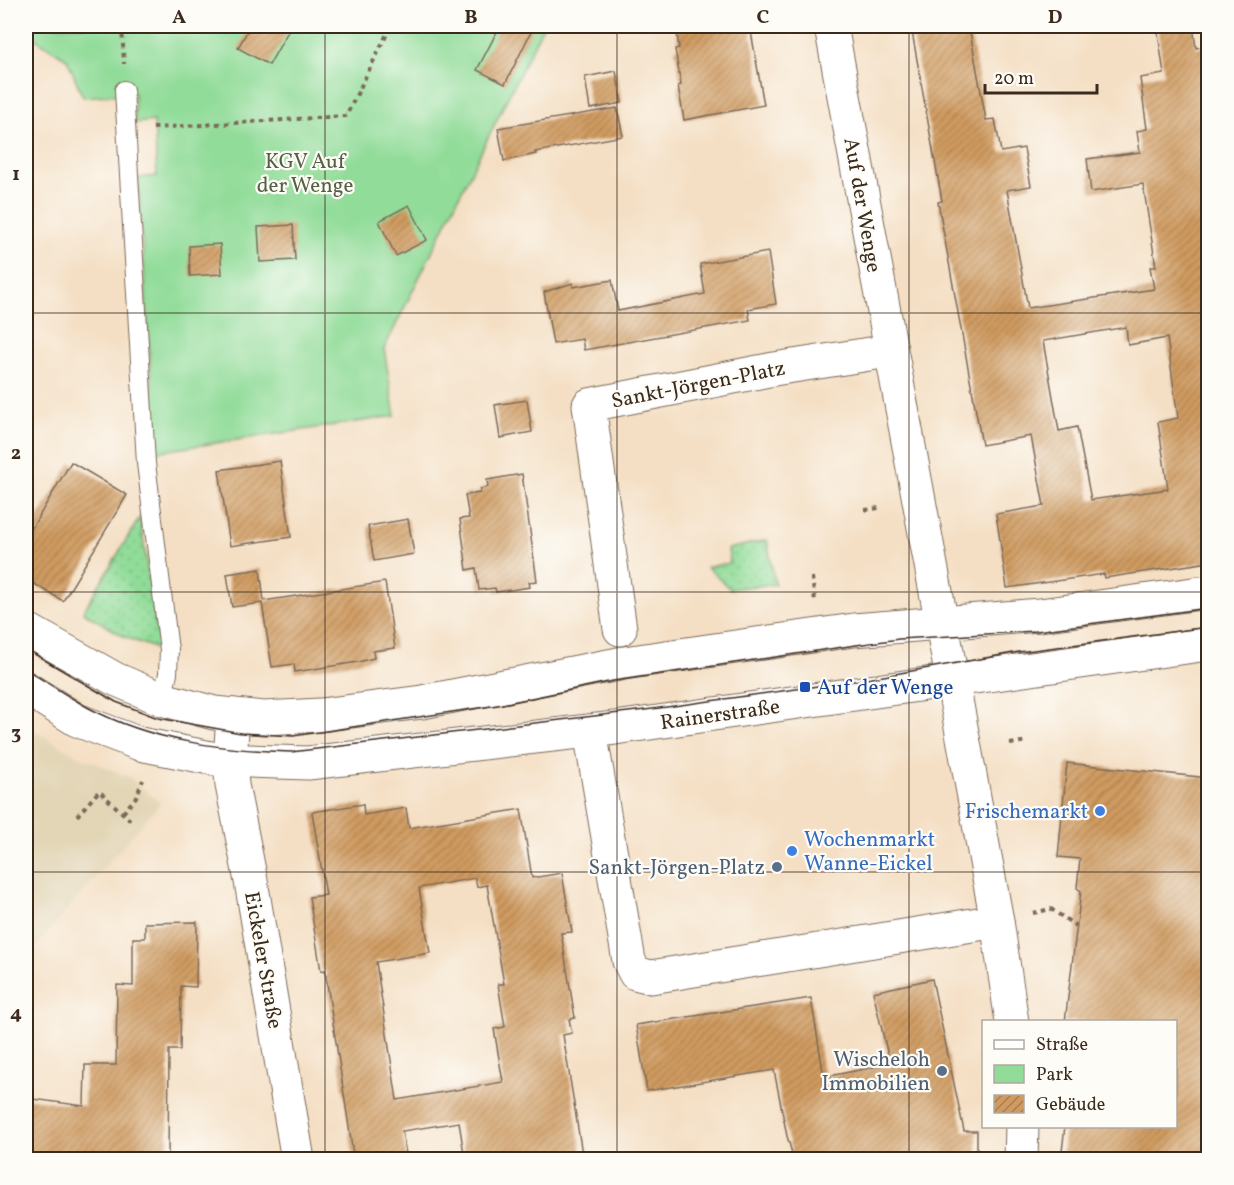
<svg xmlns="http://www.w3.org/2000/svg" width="1234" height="1185" font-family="Vollkorn,serif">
<defs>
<pattern id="grass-dots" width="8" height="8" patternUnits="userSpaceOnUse" patternTransform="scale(1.5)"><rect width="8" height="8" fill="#91dc99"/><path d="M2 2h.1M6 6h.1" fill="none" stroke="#7ebd83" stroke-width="1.8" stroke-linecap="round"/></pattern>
<pattern id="building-hatch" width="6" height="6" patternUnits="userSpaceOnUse" patternTransform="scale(1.5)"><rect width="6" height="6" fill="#d09b60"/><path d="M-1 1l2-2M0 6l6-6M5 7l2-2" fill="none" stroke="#aa7f4f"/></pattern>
</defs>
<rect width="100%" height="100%" fill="#fdfcf7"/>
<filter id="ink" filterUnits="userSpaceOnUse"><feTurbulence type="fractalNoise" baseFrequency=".0167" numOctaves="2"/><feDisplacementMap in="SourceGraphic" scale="12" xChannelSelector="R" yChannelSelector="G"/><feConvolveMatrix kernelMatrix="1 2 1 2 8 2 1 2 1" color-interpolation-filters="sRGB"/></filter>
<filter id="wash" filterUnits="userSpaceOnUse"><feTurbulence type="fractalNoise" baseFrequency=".008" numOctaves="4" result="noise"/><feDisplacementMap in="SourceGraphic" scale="24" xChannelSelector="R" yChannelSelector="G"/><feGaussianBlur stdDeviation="1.35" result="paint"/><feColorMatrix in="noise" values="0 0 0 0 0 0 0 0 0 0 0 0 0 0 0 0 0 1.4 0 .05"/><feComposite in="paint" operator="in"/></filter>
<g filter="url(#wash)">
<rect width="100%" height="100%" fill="#f4dfc4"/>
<!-- built -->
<path fill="#e3d6b7" d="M26,726L76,755L129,777L160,803L26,958Z"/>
<!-- grass -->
<g fill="url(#grass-dots)" stroke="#66835c" stroke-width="1.5">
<path d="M140,517L159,646L157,649L125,637L83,612Z"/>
<path d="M767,540L775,584L730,589L707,567L730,563L728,549Z"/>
</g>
<!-- green -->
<path fill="#91dc99" stroke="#66835c" stroke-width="1.5" d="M26,26H543L384,349L395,416L156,452L138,178L157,176L154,121L135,123L134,93L83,97L67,59L26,33Z"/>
<g id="blocks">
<!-- building -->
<g fill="url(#building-hatch)" fill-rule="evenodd">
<path d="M250,26H291L269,65L238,48Z"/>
<path d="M500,26H534L505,84L477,70Z"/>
<path d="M676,26H750L764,105L684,120L678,86L681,85L675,49L679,48Z"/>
<path d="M911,26H969L986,120L995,119L1001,152L1024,148L1031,186L1007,190L1028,308L1154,289L1150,267H1156L1143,184L1091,192L1087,159L1140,152L1137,131L1147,129L1140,78L1164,74L1157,26H1193L1196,48L1209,46V562L1105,578L1104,574L1007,588L996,514L1044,506L1031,436L982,445L938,202L942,201ZM1126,327L1128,345L1167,338L1178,418L1158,422L1168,489L1091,500L1077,427L1059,431L1043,341Z"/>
<path d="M616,71L622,103L590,109L585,77Z"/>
<path d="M617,108L623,136L535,152L536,154L504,161L498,128Z"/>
<path d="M409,205L427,240L396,256L379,221Z"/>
<path d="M293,225L295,260L260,262L258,227Z"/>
<path d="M220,244L222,274L190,276L189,246Z"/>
<path d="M768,252L776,304L748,309L750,320L584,350L582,339L553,344L544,292L573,283V287L612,280L618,311L705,294L700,264Z"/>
<path d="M527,400L532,432L500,438L495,405Z"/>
<path d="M280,461L291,537L230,546L219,470Z"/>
<path d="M71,462L127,495L63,601L26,579V538Z"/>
<path d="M522,474L537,581L529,582L530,587L496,592L495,588L479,590L476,568L467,570L460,519L469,518L465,495L480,493V489L488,487L487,480Z"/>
<path d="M408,519L414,554L374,561L368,526Z"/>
<path d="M260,569L264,601L385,582L395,648L373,651L374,658L358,662L295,672L294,664L272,667L262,603L232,607L227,574Z"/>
<path d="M1067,763L1209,778V1160H1061L1065,1126H1176V1022H1065L1081,891L1077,888L1080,859L1058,857Z"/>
<path d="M363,804L364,815L406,808L409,828L521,809L532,878L562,873L572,932L561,933L575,1018L569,1019L572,1033L563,1035L583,1160H465L459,1122L402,1131L407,1160H354L325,970L321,971L309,897L326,895L312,812ZM475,878L477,887L487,885L504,984H498L505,1027L494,1029L503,1082L397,1100L376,962L430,953L419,888Z"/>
<path d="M197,922L196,987L181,986L180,1050H169L168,1160H26V1098L84,1106L85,1065H116L117,985L133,986V938H145V923Z"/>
<path d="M932,979L964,1131H977V1160H794L787,1136L774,1070L647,1091L636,1025L811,998L824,1077L890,1064L873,992Z"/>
</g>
</g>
</g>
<g filter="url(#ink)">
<use href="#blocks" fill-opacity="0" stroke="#7c6958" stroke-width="1.5"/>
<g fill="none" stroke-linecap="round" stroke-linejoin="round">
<defs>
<path id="service" d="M124,90L146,463L169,650L168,674L162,699"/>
<g id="minor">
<path d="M620,629L589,405L774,369L889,351"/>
<path d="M233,715L230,761L232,785L251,881L298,1160"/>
<path d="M590,731L629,961L635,973L651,977L997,921"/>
</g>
<g id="tertiary">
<path d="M831,26L997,921L1012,1022"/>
<path d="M26,629L115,679L162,699L214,713L264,718L321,715L422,702L624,663L854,630L1040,615L1208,592"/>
<path d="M26,688L77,720L140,744L221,760L308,763L615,728L1208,644"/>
<path d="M1021,1160L1022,1126"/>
</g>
</defs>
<!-- service casing -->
<use href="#service" stroke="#7c6958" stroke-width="20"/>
<!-- minor casing -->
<use href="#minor" stroke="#7c6958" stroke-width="35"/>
<!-- tertiary casing -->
<use href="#tertiary" stroke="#7c6958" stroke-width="35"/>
<!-- path -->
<g stroke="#7c6958" stroke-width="4" stroke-dasharray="4.5 4.5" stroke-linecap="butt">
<path d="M122,26L124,64"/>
<path d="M153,128L346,116L391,26"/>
<path d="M865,510L879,508"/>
<path d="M812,577L815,601"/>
<path d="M1010,744L1027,741"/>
<path d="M123,813L136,797L143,780"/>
<path d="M77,816L99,791L130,820"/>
<path d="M1033,913L1051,909L1076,926"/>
</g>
<!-- service -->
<use href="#service" stroke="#fff" stroke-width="18"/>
<!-- minor -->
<use href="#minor" stroke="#fff" stroke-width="33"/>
<!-- tertiary -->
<use href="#tertiary" stroke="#fff" stroke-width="33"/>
<!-- tram -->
<g stroke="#3b2a1e" stroke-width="1.5">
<path d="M26,649L116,702L158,718L241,733L293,736L498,705L613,681L856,645L899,639L1036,631L1208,608"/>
<path d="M26,669C46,682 67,696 89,708C151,741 222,750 291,752L645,710L861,680L1019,652L1208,627"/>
</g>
</g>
</g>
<!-- grid -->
<path fill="none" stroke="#3b2a1e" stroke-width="1.5" stroke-opacity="0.55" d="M325,26V1160M617,26V1160M909,26V1160M26,313H1208M26,592H1208M26,872H1208"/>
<!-- markers -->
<rect fill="#1a4fb4" stroke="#fdfcf7" stroke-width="2" x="799" y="681" width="12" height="12" rx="3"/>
<g fill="#3f7fe0" stroke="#fdfcf7" stroke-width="2">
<circle cx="1100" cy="811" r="6"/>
<circle cx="792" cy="851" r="6"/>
</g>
<g fill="#5c6f8a" stroke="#fdfcf7" stroke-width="2">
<circle cx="777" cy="867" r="6"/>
<circle cx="942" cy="1071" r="6"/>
</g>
<g text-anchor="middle" stroke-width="4.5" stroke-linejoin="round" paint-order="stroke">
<!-- park labels -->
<g font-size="21" fill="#555f43" stroke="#fdfcf7">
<text x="305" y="168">KGV Auf<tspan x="305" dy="24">der Wenge</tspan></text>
</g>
<!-- street labels -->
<g font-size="21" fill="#3b2a1e" stroke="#fdfcf7">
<text transform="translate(863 205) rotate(80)" y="7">Auf der Wenge</text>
<text transform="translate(698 384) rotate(-11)" y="7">Sankt-Jörgen-Platz</text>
<text transform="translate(720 714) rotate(-8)" y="7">Rainerstraße</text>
<text transform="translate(264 960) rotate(80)" y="7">Eickeler Straße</text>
</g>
<!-- transit labels -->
<g font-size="21" fill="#164399" stroke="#fdfcf7" text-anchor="start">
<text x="817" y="694">Auf der Wenge</text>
</g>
<!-- shop labels -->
<g font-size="21" fill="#366cbe" stroke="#fdfcf7" text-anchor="end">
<text x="1088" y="818">Frischemarkt</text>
<text x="804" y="846" text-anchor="start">Wochenmarkt<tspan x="804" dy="24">Wanne-Eickel</tspan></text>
</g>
<!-- service labels -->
<g font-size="21" fill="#4e5e75" stroke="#fdfcf7" text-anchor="end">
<text x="765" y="874">Sankt-Jörgen-Platz</text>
<text x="930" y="1066">Wischeloh<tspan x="930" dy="24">Immobilien</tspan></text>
</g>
</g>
<!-- margin -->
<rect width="1234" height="1185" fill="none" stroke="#fdfcf7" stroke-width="66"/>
<!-- legend -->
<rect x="982" y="1020" width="195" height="108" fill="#fdfcf7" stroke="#afa8a0" stroke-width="1.5"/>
<rect x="994" y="1040" width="30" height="9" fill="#ffffff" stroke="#afa8a0" stroke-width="1.5"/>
<text x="1036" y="1050" font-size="18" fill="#3b2a1e">Straße</text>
<rect x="994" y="1065" width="30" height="18" fill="#91dc99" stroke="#afa8a0" stroke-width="1.5"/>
<text x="1036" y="1080" font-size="18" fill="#3b2a1e">Park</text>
<rect x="994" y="1095" width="30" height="18" fill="url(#building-hatch)" stroke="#afa8a0" stroke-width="1.5"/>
<text x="1036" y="1110" font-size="18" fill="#3b2a1e">Gebäude</text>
<!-- scale -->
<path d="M985 84v9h112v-9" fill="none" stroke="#3b2a1e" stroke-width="3"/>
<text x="994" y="84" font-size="18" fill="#3b2a1e" stroke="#fdfcf7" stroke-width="4.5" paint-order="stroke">20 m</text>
<rect x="33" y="33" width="1168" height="1119" fill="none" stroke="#3b2a1e" stroke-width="2"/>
<g font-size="20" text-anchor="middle" font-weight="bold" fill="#3b2a1e">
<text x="179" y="23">A</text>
<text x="471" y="23">B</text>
<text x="763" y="23">C</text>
<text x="1055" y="23">D</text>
<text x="16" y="180">1</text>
<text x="16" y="459">2</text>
<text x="16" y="739">3</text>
<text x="16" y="1019">4</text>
</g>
</svg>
